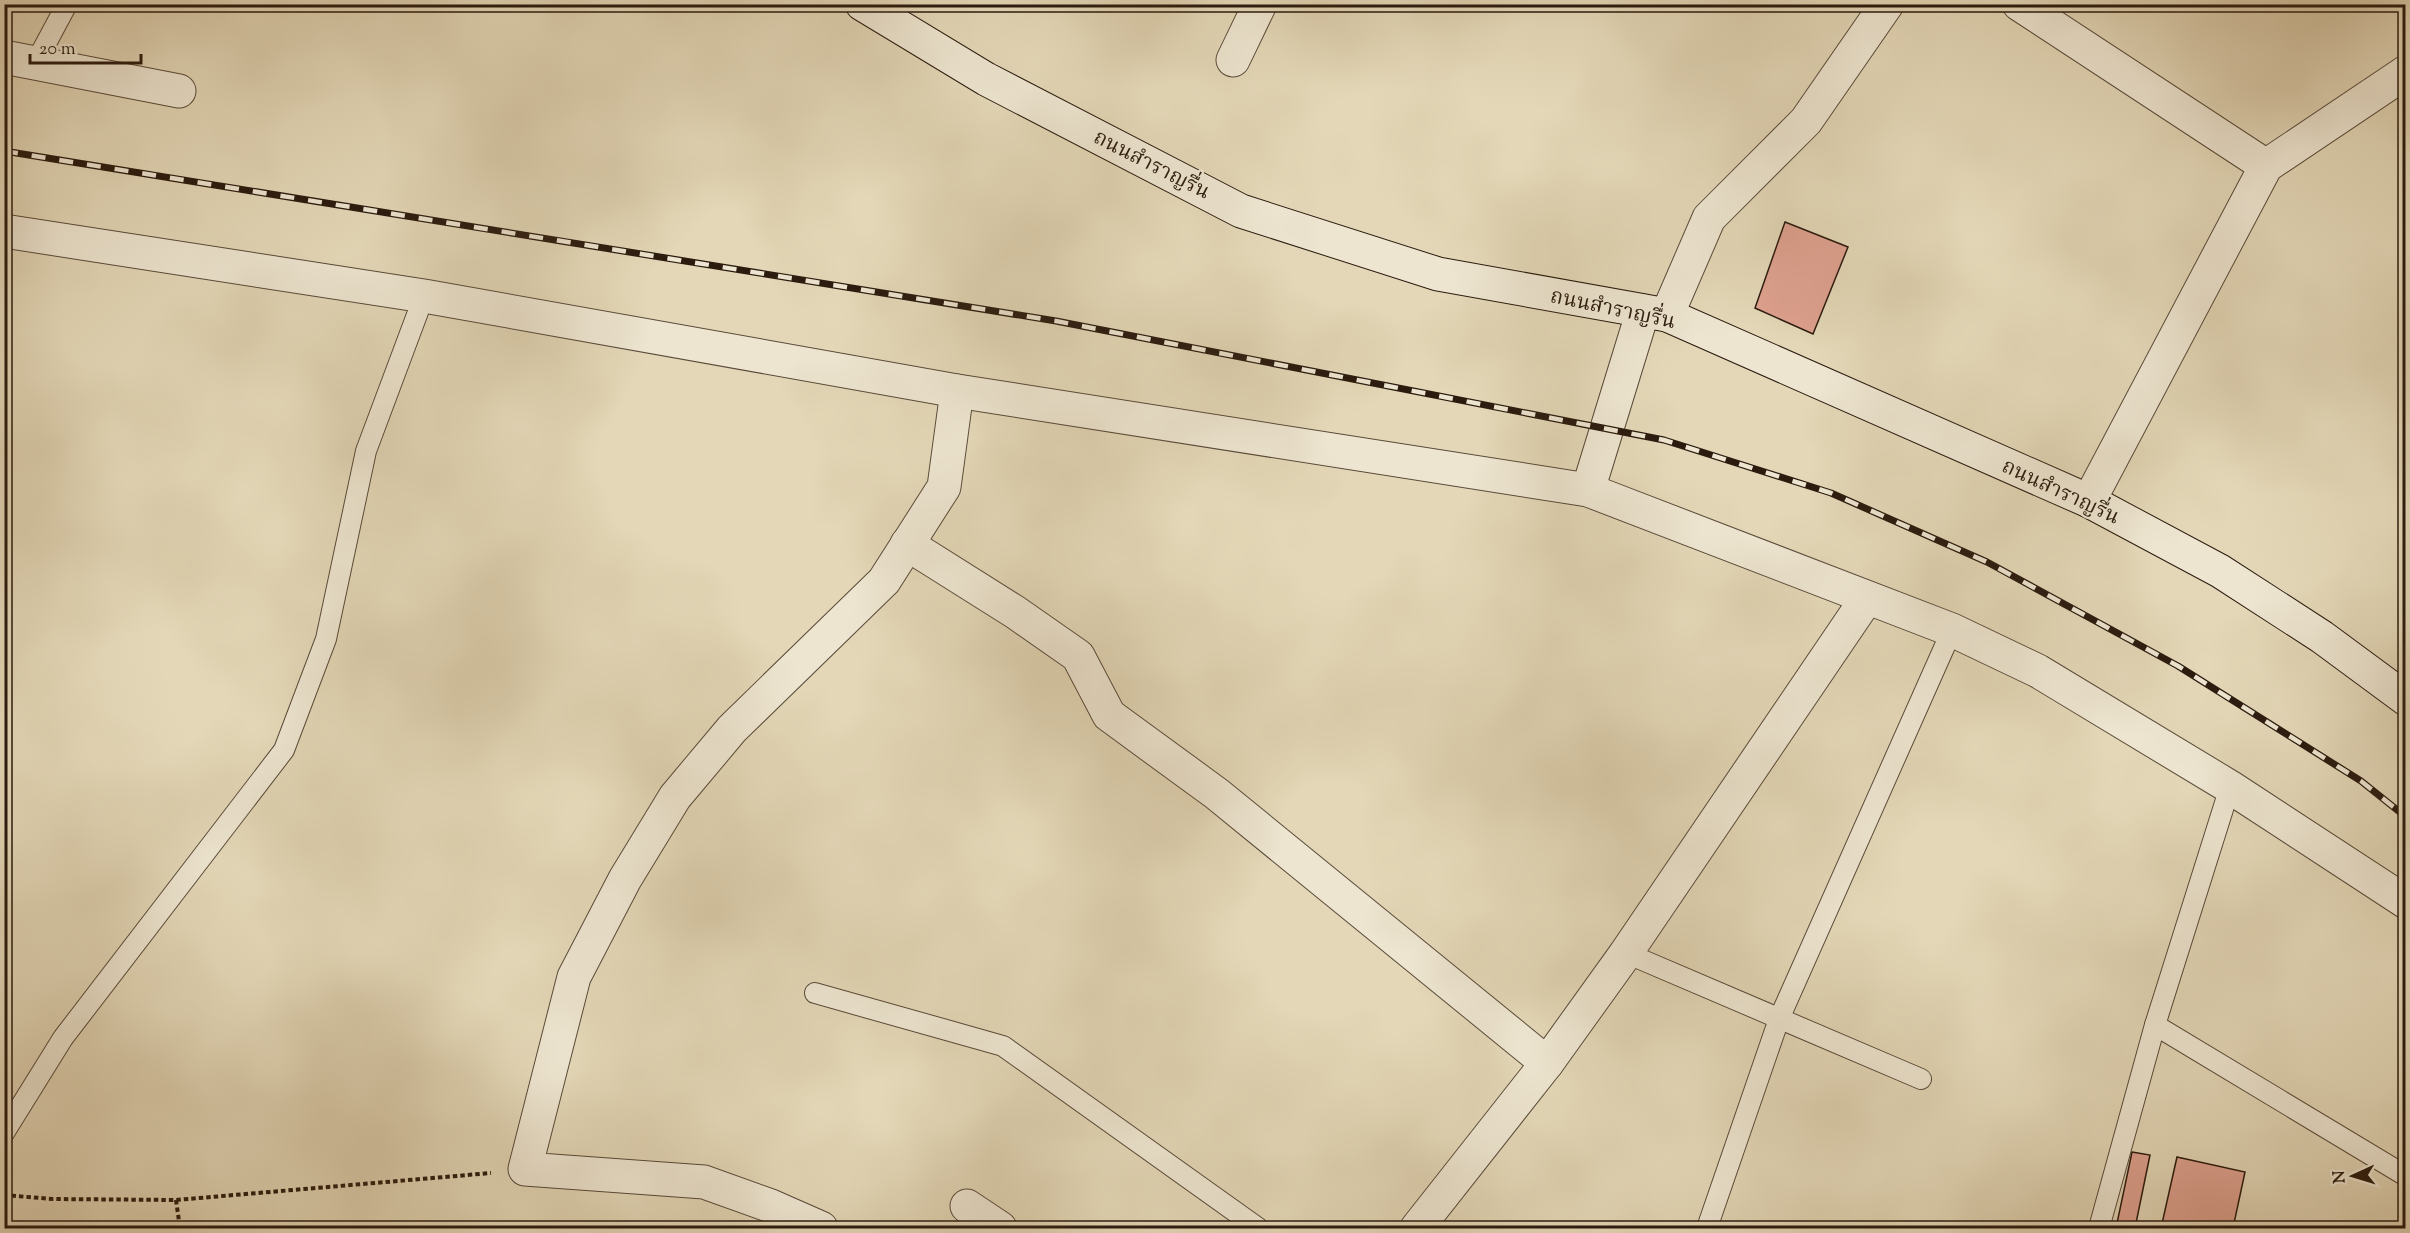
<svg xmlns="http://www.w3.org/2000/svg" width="2410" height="1233" font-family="'Sorts Mill Goudy','Noto Serif Thai',serif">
<rect width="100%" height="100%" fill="#e3d7b7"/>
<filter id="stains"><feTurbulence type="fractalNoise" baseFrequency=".00333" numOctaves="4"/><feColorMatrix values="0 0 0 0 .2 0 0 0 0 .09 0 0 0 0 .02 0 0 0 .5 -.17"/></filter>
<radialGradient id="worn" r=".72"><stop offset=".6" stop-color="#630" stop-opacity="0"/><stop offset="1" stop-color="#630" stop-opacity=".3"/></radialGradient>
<!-- building -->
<g fill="#dea18f" stroke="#2b1b0f" stroke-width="1.5">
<path d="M1785,222L1848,247L1813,334L1755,308Z"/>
<path d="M2132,1152L2150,1155L2135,1228H2116Z"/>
<path d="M2177,1157L2245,1172L2233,1228H2161Z"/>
</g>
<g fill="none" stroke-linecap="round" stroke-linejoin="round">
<defs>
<g id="lane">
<path d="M36,62L67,4"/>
<path d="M1626,953L1921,1079"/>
<path d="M815,993L1003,1046L1258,1228"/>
<path d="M2155,1025L2406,1176"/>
<path d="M4,1133L63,1038L284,750L326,639L366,451L424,296"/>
<path d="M1707,1228L1779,1019L1952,630"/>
<path d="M2099,1228L2155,1025L2230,787"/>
</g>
<g id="street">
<path d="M2019,4L2266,166"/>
<path d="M4,57L179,91"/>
<path d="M1233,60L1260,4"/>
<path d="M4,231L424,296L957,391L1588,490L1952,630L2038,671L2230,787L2406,902"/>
<path d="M1667,315L1709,218L1806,121L1887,4"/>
<path d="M1588,490L1643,311"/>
<path d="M2089,501L2266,166L2406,72"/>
<path d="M907,544L1015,612L1078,656L1109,715L1217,794L1547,1063"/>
<path d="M967,1206L1000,1228"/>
<path d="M821,1228L771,1206L704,1182L525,1169L574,977L625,879L675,797L732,729L884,581L944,487L957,391"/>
<path d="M1417,1228L1547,1063L1626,953L1867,598"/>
</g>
<path id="secondary" d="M862,4L986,79L1241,211L1438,274L1667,315L2089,501L2220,571L2322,637L2406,699"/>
</defs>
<!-- lane casing -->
<use href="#lane" stroke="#594a39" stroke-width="22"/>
<!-- street casing -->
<use href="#street" stroke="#594a39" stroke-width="35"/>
<!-- secondary casing -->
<use href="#secondary" stroke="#2b1b0f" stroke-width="35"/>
<!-- path -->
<g stroke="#2b1b0f" stroke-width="4" stroke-dasharray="4.5 3" stroke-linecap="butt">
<path d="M4,1195L52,1199L176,1200L491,1173"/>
<path d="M176,1200L180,1228"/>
</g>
<!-- lane -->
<use href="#lane" stroke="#ede5d0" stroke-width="20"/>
<!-- street -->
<use href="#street" stroke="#ede5d0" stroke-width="33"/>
<!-- secondary -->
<use href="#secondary" stroke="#ede5d0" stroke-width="33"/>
<defs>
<path id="rail" d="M4,151L1056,321L1664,440L1831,493L1987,562L2178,666L2361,781L2406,817"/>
</defs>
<!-- rail casing -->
<use href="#rail" stroke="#2b1b0f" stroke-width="7"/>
<!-- rail -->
<use href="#rail" stroke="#ede5d0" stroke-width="4.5" stroke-dasharray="14" stroke-linecap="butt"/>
</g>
<g text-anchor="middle" stroke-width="4.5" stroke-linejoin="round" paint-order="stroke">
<!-- street labels -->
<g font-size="21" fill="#2b1b0f" stroke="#ede5d0">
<text transform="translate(1152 164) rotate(27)" y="7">ถนนสำราญรื่น</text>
<text transform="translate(1613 308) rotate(12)" y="7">ถนนสำราญรื่น</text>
<text transform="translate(2061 491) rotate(25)" y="7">ถนนสำราญรื่น</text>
</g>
</g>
<!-- margin -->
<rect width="2410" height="1233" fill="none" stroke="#e3d7b7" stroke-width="24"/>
<rect x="6" y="6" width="2398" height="1221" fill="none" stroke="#2b1b0f" stroke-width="3"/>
<rect x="12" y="12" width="2386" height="1209" fill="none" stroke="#2b1b0f" stroke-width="1.5"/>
<!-- north arrow -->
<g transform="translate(2353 1176) rotate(266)" stroke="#ede5d0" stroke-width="4.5" paint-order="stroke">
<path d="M0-4.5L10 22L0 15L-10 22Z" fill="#2b1b0f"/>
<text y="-9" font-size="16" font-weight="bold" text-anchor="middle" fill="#2b1b0f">N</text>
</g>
<!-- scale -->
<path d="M30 54v9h111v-9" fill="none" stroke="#2b1b0f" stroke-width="3"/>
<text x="39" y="54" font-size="18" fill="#2b1b0f" stroke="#ede5d0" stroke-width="4.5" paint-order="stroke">20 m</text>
<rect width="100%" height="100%" filter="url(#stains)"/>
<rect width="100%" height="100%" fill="url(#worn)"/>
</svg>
